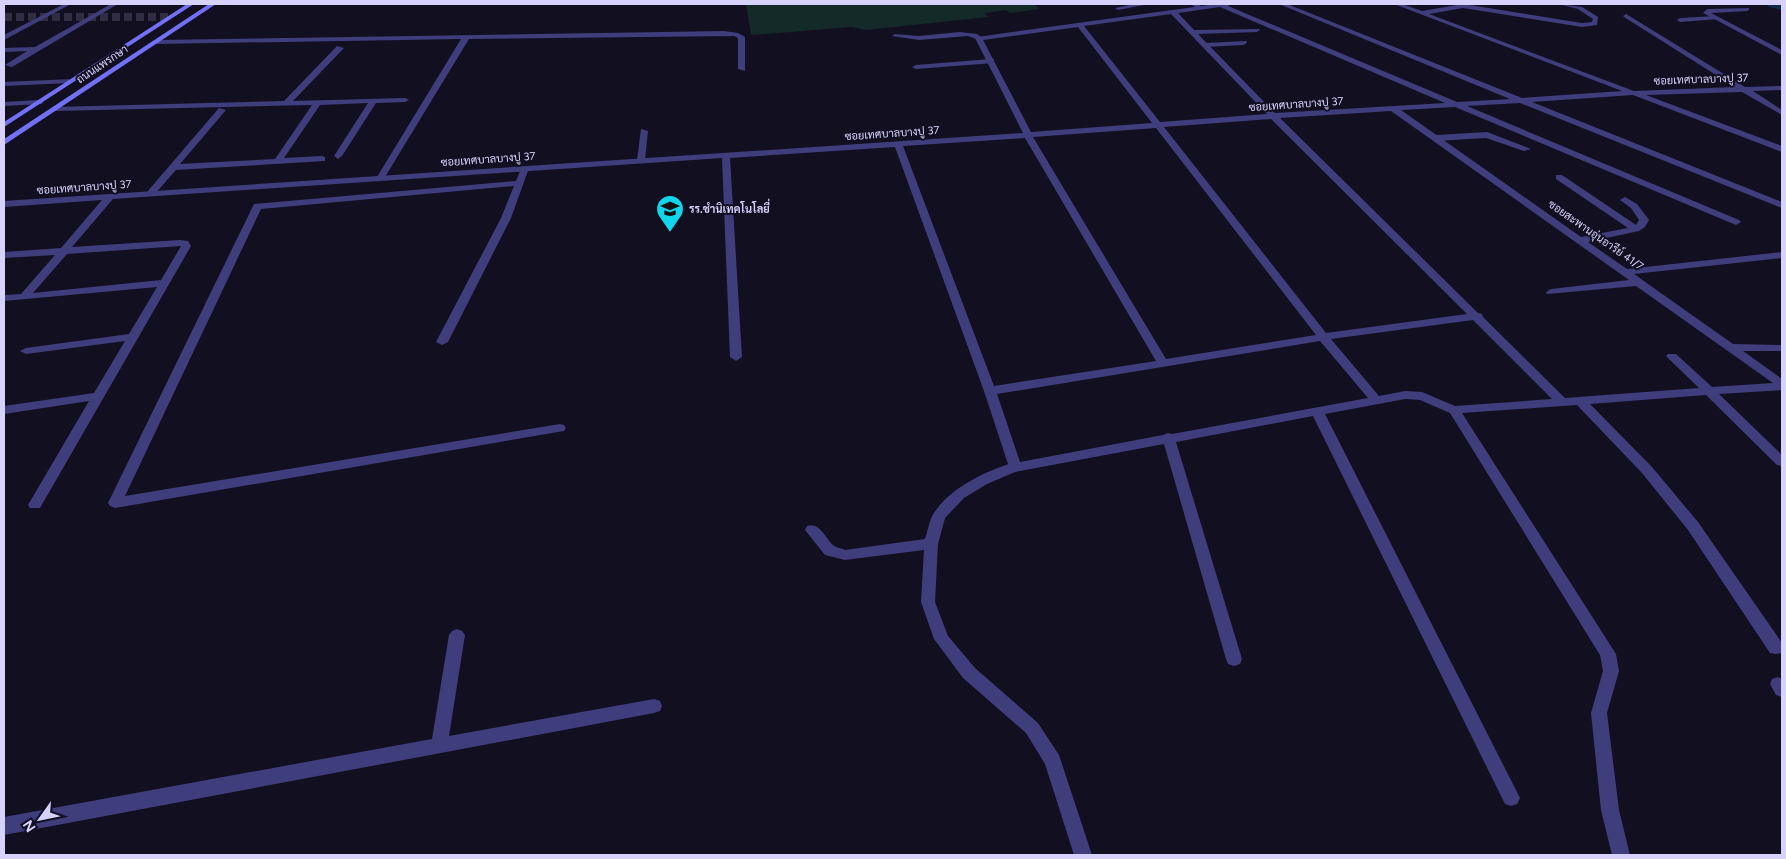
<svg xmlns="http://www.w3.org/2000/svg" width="1786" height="859" font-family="Figtree,Sarabun,sans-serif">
<rect width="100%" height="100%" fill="#120f21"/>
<!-- green -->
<path fill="#132a29" d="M746,4H1034L1039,9L1010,13L1006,10L985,13L988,17L866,30L852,27L751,35Z"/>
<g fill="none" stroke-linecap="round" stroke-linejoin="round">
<!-- canal -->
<path fill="#122847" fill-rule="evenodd" d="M1767,4H1782V10L1769,7Z"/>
<!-- minor-tunnel -->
<path stroke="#302c42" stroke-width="8" stroke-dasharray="8 4" stroke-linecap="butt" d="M4,17H170"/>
<!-- service -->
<g fill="#3f3d7c" fill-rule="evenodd">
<path d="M1134,4H1149L1118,10L1115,8Z"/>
<path d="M1190,4H1198L1204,8L1199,9Z"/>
<path d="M1716,16L1719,18L1718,19L1680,22L1677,20L1680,18Z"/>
<path d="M724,31L738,33L745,37V71L738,69V38L734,36L469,39L385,177L381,180L377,177L461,39L156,44L152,42L156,40Z"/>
<path d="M960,32L977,34L983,38L979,40L968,36L919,40L892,36L895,34L919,36Z"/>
<path d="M1246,41L1247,43L1243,45L1205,47L1201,45L1205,43Z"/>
<path d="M337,46L344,48L293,101L405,98L409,100L405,102L376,103L342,156L338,159L334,156L368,103L320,105L284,158L322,156L325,157V161L176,170L153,196H147V192L219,108L226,110L180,164L275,159L312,105L55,111L51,109L55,107L284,101Z"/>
<path d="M991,59H994V63L916,69L912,67L916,65Z"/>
<path d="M39,100L43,102L42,104L4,106V102Z"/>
<path d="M641,129L648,131L645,160L641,163L637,160Z"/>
<path d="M1487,132L1531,149L1524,151L1486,138L1436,141L1432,138L1436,135Z"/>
<path d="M522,166L529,168L511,218L448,342L442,345L436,342L501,218L514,186L261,209L125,496L560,424L564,425L566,428L564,431L115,508L110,506L108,503L254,204L516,181Z"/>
<path d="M1015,462L1020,464L1022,467L1020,470L987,484L964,498L945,518L938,544L935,602L948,636L975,668L1038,723L1059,755L1092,855H1074L1045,764L1026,733L963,678L934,639L921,602L924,550L845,560L825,555L805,530L807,526C820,522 825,538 833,545C836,548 841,548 845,550L925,539C928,531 929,520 934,513C951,487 986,471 1015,462Z"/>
<path d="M457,629L462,631L465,635L449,736L654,699L660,701L662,706L660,711L654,713L4,835V817L432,739L449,635L452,631Z"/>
</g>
<!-- minor -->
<g fill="#3f3d7c" fill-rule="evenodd">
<path d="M64,4H71L4,40V35Z"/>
<path d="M111,4H118L12,67L5,65L27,51L4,52V48L35,47Z"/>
<path d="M1216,4H1232L1228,6L1457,102L1510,99L1279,4H1287L1522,98L1622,91L1394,4H1402L1422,11L1463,4L1582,23L1592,22L1593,19L1578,9L1559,4L1582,7L1598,17L1597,25L1582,27L1463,8L1429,14L1634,91L1735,87L1624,17L1623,16L1626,14L1745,87L1782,86V90L1753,91L1782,110V115L1742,92L1646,95L1782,146V152L1633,95L1532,102L1782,202V208L1520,103L1467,106L1739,220L1741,222L1736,225L1455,107L1401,110L1581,237L1628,228L1556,179V175H1562L1636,225L1639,220L1631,208L1620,200L1625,197L1637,204L1649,220L1645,227L1639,231L1588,242L1627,269L1782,252V258L1634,274L1733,344L1782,345V351H1743L1782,379V390L1719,394L1782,455V466L1777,465L1706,395L1590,404L1652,467L1698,522L1782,643V653L1776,654L1770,653L1688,530L1642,473L1577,405L1462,413L1616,654L1619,671L1607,713L1619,810L1630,855H1612L1601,810L1591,713L1603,671L1600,655L1450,413L1420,400L1405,399L1325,414L1517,792L1520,798L1517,804L1511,806L1505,804L1313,416L1176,442L1242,659L1240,664L1234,666L1228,664L1226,659L1164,444L1015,472L1010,470L984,391L895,147L730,158L742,357L736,361L730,357L722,158L113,199L72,247L180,240L188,241L191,246L40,508H30L28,505L89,401L4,414V406L94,393L125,341L26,354L20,351L26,348L129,334L157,287L4,301V295L21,294L55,255L4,258V252L61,248L102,200L4,207V201L1023,133L975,38L977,37ZM1220,7L1445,103L1275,113L1198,34L1257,32L1260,30L1259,29L1194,30L1178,13ZM1171,14L1267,114L1160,122L1084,26ZM1078,27L1152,123L1031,132L983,40ZM1391,111L1629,280L1551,289L1546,292L1547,294L1636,286L1773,383L1712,387L1676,354H1668L1666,356L1668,358L1699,388L1565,398L1483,317L1482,314L1478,313L1280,118ZM1271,119L1467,314L1326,333L1164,127ZM1156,128L1316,335L1166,359L1033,137ZM1025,138L1156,361L994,386L903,146ZM181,246L161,280L33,293L67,254ZM1473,320L1552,399L1455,406L1422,392L1405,391L1379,396L1331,339ZM1320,341L1368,398L1172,434L1168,433L1163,435L1020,462L997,394Z"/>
<path d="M1749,8V10L1747,11L1711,13L1782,50V55L1703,13L1707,9Z"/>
<path d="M73,79L74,81L70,83L4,86V82Z"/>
<path d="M1778,677L1782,679V697L1776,695L1770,684L1772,679Z"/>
</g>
<!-- secondary -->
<g fill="#7270f5" fill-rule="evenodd">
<path d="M187,4H194L4,127V122Z"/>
<path d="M209,4H216L4,145V139Z"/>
</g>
</g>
<!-- icons -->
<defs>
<symbol id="school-pin" viewBox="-11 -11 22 30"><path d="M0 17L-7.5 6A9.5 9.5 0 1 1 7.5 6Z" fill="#11d5e9" stroke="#120f21"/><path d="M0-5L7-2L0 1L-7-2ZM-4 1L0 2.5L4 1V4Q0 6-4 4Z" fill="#111"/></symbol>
</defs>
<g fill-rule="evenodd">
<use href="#school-pin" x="654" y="193" width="32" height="43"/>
</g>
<g text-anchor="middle" stroke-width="4" stroke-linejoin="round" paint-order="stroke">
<!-- far-street labels -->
<g font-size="11" fill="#d7d2fc" stroke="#120f21">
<text transform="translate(102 64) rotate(-34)" y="4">ถนนแพรกษา</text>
<text transform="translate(1701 79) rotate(-2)" y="4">ซอยเทศบาลบางปู 37</text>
<text transform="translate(1296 104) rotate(-4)" y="4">ซอยเทศบาลบางปู 37</text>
<text transform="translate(892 133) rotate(-4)" y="4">ซอยเทศบาลบางปู 37</text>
<text transform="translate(488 159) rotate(-4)" y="4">ซอยเทศบาลบางปู 37</text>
<text transform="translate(84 187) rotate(-4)" y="4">ซอยเทศบาลบางปู 37</text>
<text transform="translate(1596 235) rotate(35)" y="4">ซอยสะพานอุ่นอารีย์ 41/7</text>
</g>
<!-- far-poi labels -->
<g font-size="11" font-weight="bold" fill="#d7d2fc" stroke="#120f21" text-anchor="start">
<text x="689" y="213">รร.ชำนิเทคโนโลยี่</text>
</g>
</g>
<!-- border -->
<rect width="1786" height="859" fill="none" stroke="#d7d2fc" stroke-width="10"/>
<!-- north arrow -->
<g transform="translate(40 819) rotate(237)" stroke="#120f21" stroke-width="4" paint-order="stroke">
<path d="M0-4L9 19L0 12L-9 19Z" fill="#d7d2fc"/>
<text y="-8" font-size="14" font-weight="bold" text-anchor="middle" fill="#d7d2fc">N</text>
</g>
</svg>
